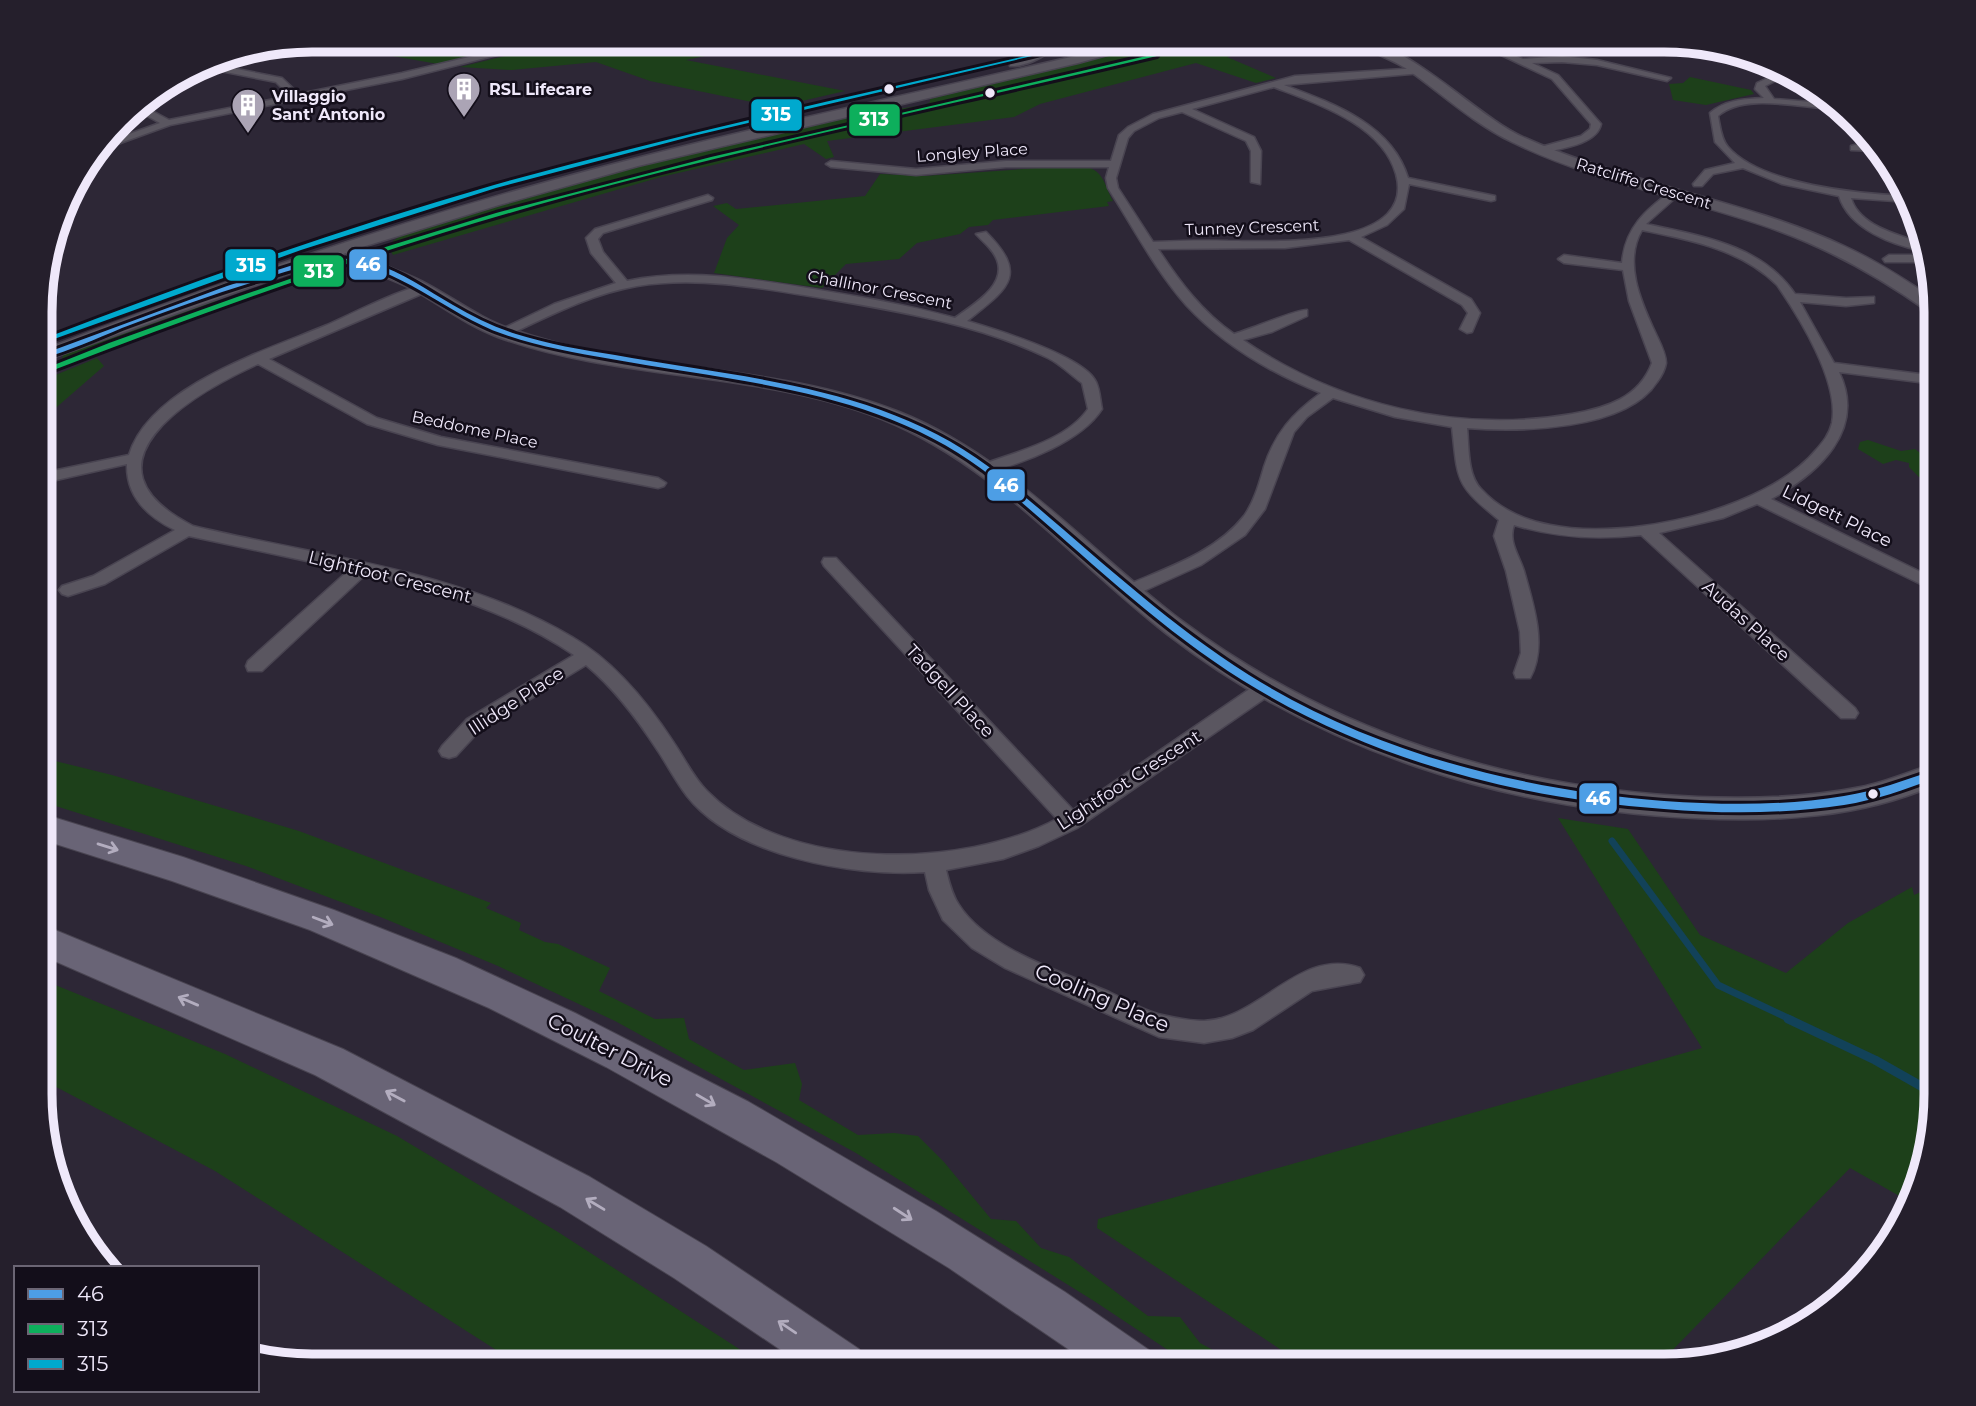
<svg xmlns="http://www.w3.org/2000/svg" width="1976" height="1406" font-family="Montserrat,sans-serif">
<rect width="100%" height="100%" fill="#2d2736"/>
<!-- green -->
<g fill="#1d401a">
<path d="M381,40L507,47L438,64L307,41Z"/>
<path d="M645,40H803C764,49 724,51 686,60L845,91L776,107L650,81L596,62L512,70L460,67L563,42L584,49L603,43L630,48Z"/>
<path d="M1171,41H1291L1227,57L1276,78L1256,83L1196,63L1040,104L1014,117L827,141L834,157L826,159L804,144L661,177L393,255L390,250L393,241C417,223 465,216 494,207C635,165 781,125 925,105L930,102V99Z"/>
<path d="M1690,77L1751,90L1754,94L1706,105L1673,100L1669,84L1683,83Z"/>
<path d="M1038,168H1090C1105,174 1105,187 1113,201L1107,202L1109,206L993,220L988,225L969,227L960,234L917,243L899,259L846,264L822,288L714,273L727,238L739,225L713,206L727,203L736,209L865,196L880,174L925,176Z"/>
<path d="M214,299L218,301L152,327L123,345L43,377V369L62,364L61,361L64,353Z"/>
<path d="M97,358L104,366L43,419V380Z"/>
<path d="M1868,440L1901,451L1915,449L1929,460H1935V483L1919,477L1909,467V463L1896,460L1883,464L1858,449L1860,442Z"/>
<path d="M43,758L112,775L299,831L491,903L486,908L521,923L519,930L545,942L558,944L610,968L599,991L655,1019L684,1018L689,1039L744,1070L795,1063L802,1084L799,1100L858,1135L894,1133L918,1136L944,1162L991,1219L1016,1221L1041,1248L1069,1257L1148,1316L1180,1317L1200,1343L1243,1366H1192L1094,1301L856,1153L615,1021L498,966L383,918L246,866L43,802Z"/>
<path d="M1558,818L1628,829L1700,935L1786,973L1848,923L1912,887L1914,895L1935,886V1081L1925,1091L1935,1092C1935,1128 1927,1170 1910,1202L1850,1168L1657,1366H1284L1295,1359L1097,1228L1098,1219L1702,1048Z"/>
<path d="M43,980L225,1054L397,1136L558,1232L764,1365H520L215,1171L43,1080Z"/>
</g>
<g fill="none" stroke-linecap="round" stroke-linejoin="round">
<!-- stream-far1 -->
<path stroke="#124259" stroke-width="7" d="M1612,841L1718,985L1792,1020"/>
<!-- stream -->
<path stroke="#124259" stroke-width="9" d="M1788,1019L1875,1060L1935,1094"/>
<defs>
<g id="street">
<path d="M540,40H556L402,79L170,125L101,150L107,142L160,123L133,108L139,104L169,120L290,96L276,82L200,67L206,63L282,78L299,94L402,73Z"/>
<path d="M1437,41L1486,42L1523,59L1562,56L1597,60L1671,78L1667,81L1597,65L1562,62L1532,63L1558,75L1601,124C1597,145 1558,149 1541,153L1536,150L1537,148L1581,136L1590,129L1591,124L1552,79L1484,47L1451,44L1387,54L1383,51Z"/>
<path d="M1667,41L1701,45L1697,47Z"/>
<path d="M1419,68L1423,71L1422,73L1284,85C1332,103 1392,124 1408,178L1495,196V200L1491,201L1409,184L1404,209L1387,225L1361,237L1471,299L1480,313L1472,332L1467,333L1460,329L1468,313L1462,305L1349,240L1285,248L1158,249C1179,281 1202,312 1234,334C1249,330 1297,309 1307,310V316L1272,332L1243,340C1338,405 1458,434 1572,414C1606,408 1639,398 1652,363L1629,301L1623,270L1564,263L1558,259L1564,255L1622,263C1625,228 1645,210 1673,190L1682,192L1646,224C1701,236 1762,245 1795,294L1846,298L1874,297V303L1846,306L1800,302L1834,363L1935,376V384L1839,372C1867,430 1818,474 1771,499L1935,579V591L1757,504L1723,518L1659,533L1855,708L1858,713L1855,718H1841L1641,535C1597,540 1557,538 1514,525C1508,542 1519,555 1524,571C1533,604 1548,646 1530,678H1516L1514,673L1521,653L1520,632L1506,571L1494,536L1499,520C1455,484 1458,482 1452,427L1395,417L1333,398L1307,417L1294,432L1265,509L1245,535L1201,565L1137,594H1125L1122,590L1125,586C1166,568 1215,553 1244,516C1254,502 1259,484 1264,467C1275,433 1293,413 1321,393C1271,373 1223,345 1186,305C1155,270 1133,227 1108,188L1106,178L1109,167H1006L916,175L831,167L826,164L831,161L916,169L1006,161H1111L1119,135L1128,127L1153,114L1295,76ZM1274,87C1317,104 1382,124 1396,174C1417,250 1271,241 1228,241C1203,240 1178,241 1153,242L1118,188L1116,178L1128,138L1134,131L1159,118L1182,112L1246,141L1251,151V182L1260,184L1261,151L1254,137L1192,109ZM1642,230C1690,240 1741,249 1777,285C1799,317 1840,382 1832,423C1829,435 1823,442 1816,450C1765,511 1626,541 1550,525C1524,520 1499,509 1481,489C1467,475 1469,446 1467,428C1518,432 1626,431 1657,382C1661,377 1665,369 1666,363C1666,353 1659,341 1655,332C1641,302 1623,262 1642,230Z"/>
<path d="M1788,75L1795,79L1775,81L1765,86L1774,99L1835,104L1840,109C1807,110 1745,91 1718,116C1720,126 1721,139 1728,147C1761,185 1860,194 1909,196V202L1851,198C1859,226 1897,234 1921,243L1923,251C1893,245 1849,229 1839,196L1782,184L1743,168L1713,174L1702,186H1694L1693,184L1705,170L1735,163L1715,142L1710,113C1725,100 1744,99 1764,98L1755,89L1757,83L1770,77Z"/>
<path d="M1855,145L1870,146L1874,151L1851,150V146Z"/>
<path d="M708,195L713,198L712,200L603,233L598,239L603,252L627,281C689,268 752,279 813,289C861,297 908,305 955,318C972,305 1007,286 997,260C993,249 983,242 976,234L986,232C1030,276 1007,289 967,321C994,329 1085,356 1096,382C1100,390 1100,400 1102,409C1081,442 1023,463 986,473L981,471L978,468L981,465C1015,452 1066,441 1088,409L1082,383C1071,375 1060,364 1048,358C979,324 897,311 822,298C761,288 698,276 637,286C591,294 549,316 508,335L503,336L496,332L554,304L616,283L591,253L586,238L595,229Z"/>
<path d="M1889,255H1925L1926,262H1885L1883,259Z"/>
<path d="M422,285L428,289L426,292L269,359L377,418L441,437L658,478L666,483L664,486L658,488L438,445L367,424L258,364C190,395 73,465 193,526C320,557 457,569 572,637C614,661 648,703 674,743C685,759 693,777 707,791C786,872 963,869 1057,819L824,566L822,562L824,558H836L1073,810L1257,684H1271L1274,689L1271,694L1077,828L1039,846L1003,859L946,870C949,882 952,895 959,905C987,949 1062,972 1109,992C1126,1000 1144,1011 1162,1015C1175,1018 1192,1021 1204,1021C1260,1019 1301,946 1360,968L1364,975L1360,982L1312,991L1253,1030L1232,1038L1204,1043L1159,1037L1005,968L972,948L943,920L929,890L925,872C853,877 734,856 687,796C676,782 668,766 658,751C638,720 615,689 586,665L481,729L456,756L449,758L442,756L439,751L442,746L467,719L574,655C512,613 439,590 366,574L262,671H248L246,666L248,661L349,570L189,536L105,584L68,596L62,594L59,590L62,586L93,576L175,530C148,517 126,497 127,464L43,483V473L129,455C150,386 267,350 327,325C358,311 390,294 422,285Z"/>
</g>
<g id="secondary">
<path d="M1032,41H1044L1052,47C1046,58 1022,67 1010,66V60L1039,49Z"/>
<path d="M1139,41H1158L1078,63L638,166L499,205L359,248C378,266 405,272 427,284C455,299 481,319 511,329C636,374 774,362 899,412C1010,456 1089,551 1182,621C1332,733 1512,789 1698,797C1752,799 1807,798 1861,787C1887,782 1910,771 1935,764V785C1859,818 1777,822 1695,818C1506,810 1317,750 1167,634C1073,561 994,464 882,419C759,370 622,382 498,337C468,326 442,306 414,290C392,278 363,272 346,253L43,361V350C211,285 380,228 554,180C747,127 944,88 1139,41Z"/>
<path d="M1356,41C1404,38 1476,116 1523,137C1627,184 1742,199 1844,246C1877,261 1906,280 1935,300V313L1929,312C1882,279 1834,251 1779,231C1691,199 1596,183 1512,142C1473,123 1442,94 1407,69C1392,59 1370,53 1356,41Z"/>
</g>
<g id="primary">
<path d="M43,814L183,857L334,910L456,958L575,1013L749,1102L936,1211L1065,1292L1149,1350L1156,1366H1093L949,1268L776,1162L606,1067L489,1008L310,930L172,881L43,840Z"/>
<path d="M43,925L343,1049L590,1177L706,1246L859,1349L866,1365H803L674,1278L560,1207L315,1075L43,956Z"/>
</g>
</defs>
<!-- street casing -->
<use href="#street" stroke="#494451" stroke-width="3"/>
<!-- secondary casing -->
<use href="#secondary" stroke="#494451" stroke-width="3"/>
<!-- primary casing -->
<use href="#primary" stroke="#494451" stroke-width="2"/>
<!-- street -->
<use href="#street" fill="#5a5660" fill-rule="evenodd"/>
<!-- secondary -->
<use href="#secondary" fill="#5a5660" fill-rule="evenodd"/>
<!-- primary -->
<use href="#primary" fill="#696476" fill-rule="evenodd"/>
<defs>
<path id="bus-1" d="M336,258C349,259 361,260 373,263C402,272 427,290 453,305C473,317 494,327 516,334C548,344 582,350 615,355C742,378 882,386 989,467C1075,536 1154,615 1249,675C1372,752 1520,790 1664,801C1724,805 1784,806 1844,796C1876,791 1905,780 1935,770V778C1905,790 1875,800 1844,805C1784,814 1724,814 1664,809C1517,799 1368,759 1242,680C1148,621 1069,540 983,470C877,390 737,382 611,359C575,353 537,346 503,334C447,315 393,260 334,262C308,263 282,273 257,281C211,295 167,311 122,328C96,339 69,351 43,358V354L227,286L293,265Z"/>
<path id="bus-2" d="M1155,54L1157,56C960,103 761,144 566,197C391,245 220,306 51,371L44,369L109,343L237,297L366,253L496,213L711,157Z"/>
<path id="bus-3" d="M1090,41H1096L693,136L496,188L301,250L43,343V339C191,282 341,229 494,185C691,130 891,88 1090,41Z"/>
</defs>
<!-- bus-1 casing -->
<use href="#bus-1" stroke="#130e1a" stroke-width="6"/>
<!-- bus-2 casing -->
<use href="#bus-2" stroke="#130e1a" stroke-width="6"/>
<!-- bus-3 casing -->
<use href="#bus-3" stroke="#130e1a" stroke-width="6"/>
<!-- bus-1 -->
<use href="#bus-1" fill="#4d9ee5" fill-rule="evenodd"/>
<!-- bus-2 -->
<use href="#bus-2" fill="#0daf5c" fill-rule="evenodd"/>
<!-- bus-3 -->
<use href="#bus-3" fill="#00a9ce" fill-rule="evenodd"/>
</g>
<!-- one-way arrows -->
<defs><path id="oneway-shaft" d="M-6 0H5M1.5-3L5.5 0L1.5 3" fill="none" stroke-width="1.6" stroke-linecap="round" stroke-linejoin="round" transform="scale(1.75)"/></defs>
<g stroke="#b3adbf">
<use href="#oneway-shaft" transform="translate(108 847) rotate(17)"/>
<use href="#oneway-shaft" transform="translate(323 921) rotate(21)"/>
<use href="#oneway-shaft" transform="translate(188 1001) rotate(-157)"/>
<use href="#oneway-shaft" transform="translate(395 1096) rotate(-152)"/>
<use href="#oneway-shaft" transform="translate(706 1100) rotate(30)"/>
<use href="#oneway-shaft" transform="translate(595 1204) rotate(-149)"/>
<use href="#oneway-shaft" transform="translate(903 1214) rotate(33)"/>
<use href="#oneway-shaft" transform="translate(787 1327) rotate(-146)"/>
</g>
<!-- icons -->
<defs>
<symbol id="building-pin" viewBox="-11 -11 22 30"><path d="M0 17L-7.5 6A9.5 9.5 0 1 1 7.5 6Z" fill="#aba4b5" stroke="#130e1a"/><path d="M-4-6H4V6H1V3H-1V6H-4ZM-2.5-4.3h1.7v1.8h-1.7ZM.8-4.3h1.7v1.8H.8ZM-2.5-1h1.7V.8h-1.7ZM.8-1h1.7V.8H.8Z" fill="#fff"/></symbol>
</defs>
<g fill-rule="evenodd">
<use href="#building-pin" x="445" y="70" width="38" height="52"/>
<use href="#building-pin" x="229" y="86" width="38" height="52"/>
</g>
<!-- markers -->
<g fill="#efe8fa" stroke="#130e1a" stroke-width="2.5">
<circle cx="889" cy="89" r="6"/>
<circle cx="990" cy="93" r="6"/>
<circle cx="1873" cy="794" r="6"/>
</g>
<g text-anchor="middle" stroke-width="5" stroke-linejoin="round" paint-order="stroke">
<!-- far-poi labels -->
<g font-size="16" font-weight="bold" fill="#efe8fa" stroke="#130e1a" text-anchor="start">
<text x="489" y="95">RSL Lifecare</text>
<text x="272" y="102">Villaggio<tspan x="272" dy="18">Sant' Antonio</tspan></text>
</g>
<!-- far-street labels -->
<g font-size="16" fill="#efe8fa" stroke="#130e1a">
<text transform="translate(972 152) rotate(-4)" y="6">Longley Place</text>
<text transform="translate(1644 183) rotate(17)" y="6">Ratcliffe Crescent</text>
<text transform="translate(1252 227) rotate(-2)" y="6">Tunney Crescent</text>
<text transform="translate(880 289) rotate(11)" y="6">Challinor Crescent</text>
<text transform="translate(475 429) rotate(12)" y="6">Beddome Place</text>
</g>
<!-- street labels -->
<g font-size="18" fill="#efe8fa" stroke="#130e1a">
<text transform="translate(1837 516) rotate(26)" y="6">Lidgett Place</text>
<text transform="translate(390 577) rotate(14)" y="6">Lightfoot Crescent</text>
<text transform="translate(1746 621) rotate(42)" y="6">Audas Place</text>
<text transform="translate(950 691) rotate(47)" y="6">Tadgell Place</text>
<text transform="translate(516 701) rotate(-33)" y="6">Illidge Place</text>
<text transform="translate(1129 780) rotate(-33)" y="6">Lightfoot Crescent</text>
</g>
<!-- near-street labels -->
<g font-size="21" fill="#efe8fa" stroke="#130e1a">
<text transform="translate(1102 998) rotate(23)" y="7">Cooling Place</text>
<text transform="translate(610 1050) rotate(27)" y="7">Coulter Drive</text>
</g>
</g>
<!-- crop -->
<path d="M0 0H1976V1406H0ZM312 52H1664A260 260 0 0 1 1924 312V1094A260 260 0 0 1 1664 1354H312A260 260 0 0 1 52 1094V312A260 260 0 0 1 312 52Z" fill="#251f2c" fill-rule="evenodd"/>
<path fill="none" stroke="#efe8fa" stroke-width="9" d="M312 52H1664A260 260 0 0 1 1924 312V1094A260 260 0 0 1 1664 1354H312A260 260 0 0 1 52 1094V312A260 260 0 0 1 312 52Z"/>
<g stroke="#130e1a" stroke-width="2.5">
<rect x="750" y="98" width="53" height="34" rx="7" fill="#00a9ce"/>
<rect x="848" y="103" width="53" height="34" rx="7" fill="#0daf5c"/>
<rect x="348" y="248" width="40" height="33" rx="7" fill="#4d9ee5"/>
<rect x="224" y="248" width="53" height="34" rx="7" fill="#00a9ce"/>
<rect x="292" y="254" width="53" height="34" rx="7" fill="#0daf5c"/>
<rect x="986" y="468" width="40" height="34" rx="7" fill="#4d9ee5"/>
<rect x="1578" y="782" width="40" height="33" rx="7" fill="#4d9ee5"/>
</g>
<g font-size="19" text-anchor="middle" font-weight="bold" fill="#fff">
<text x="776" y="121">315</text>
<text x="874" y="126">313</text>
<text x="368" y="271">46</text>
<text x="251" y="272">315</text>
<text x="319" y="278">313</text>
<text x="1006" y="492">46</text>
<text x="1598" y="805">46</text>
</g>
<!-- legend -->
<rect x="14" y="1266" width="245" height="126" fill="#130e1a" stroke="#6b6574" stroke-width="2"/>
<rect x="28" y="1289" width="35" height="10" fill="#4d9ee5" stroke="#6b6574" stroke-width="2"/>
<text x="77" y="1301" font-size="21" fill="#efe8fa">46</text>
<rect x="28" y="1324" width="35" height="10" fill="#0daf5c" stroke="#6b6574" stroke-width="2"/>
<text x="77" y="1336" font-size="21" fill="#efe8fa">313</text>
<rect x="28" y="1359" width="35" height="10" fill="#00a9ce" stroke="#6b6574" stroke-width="2"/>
<text x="77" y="1371" font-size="21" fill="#efe8fa">315</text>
</svg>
